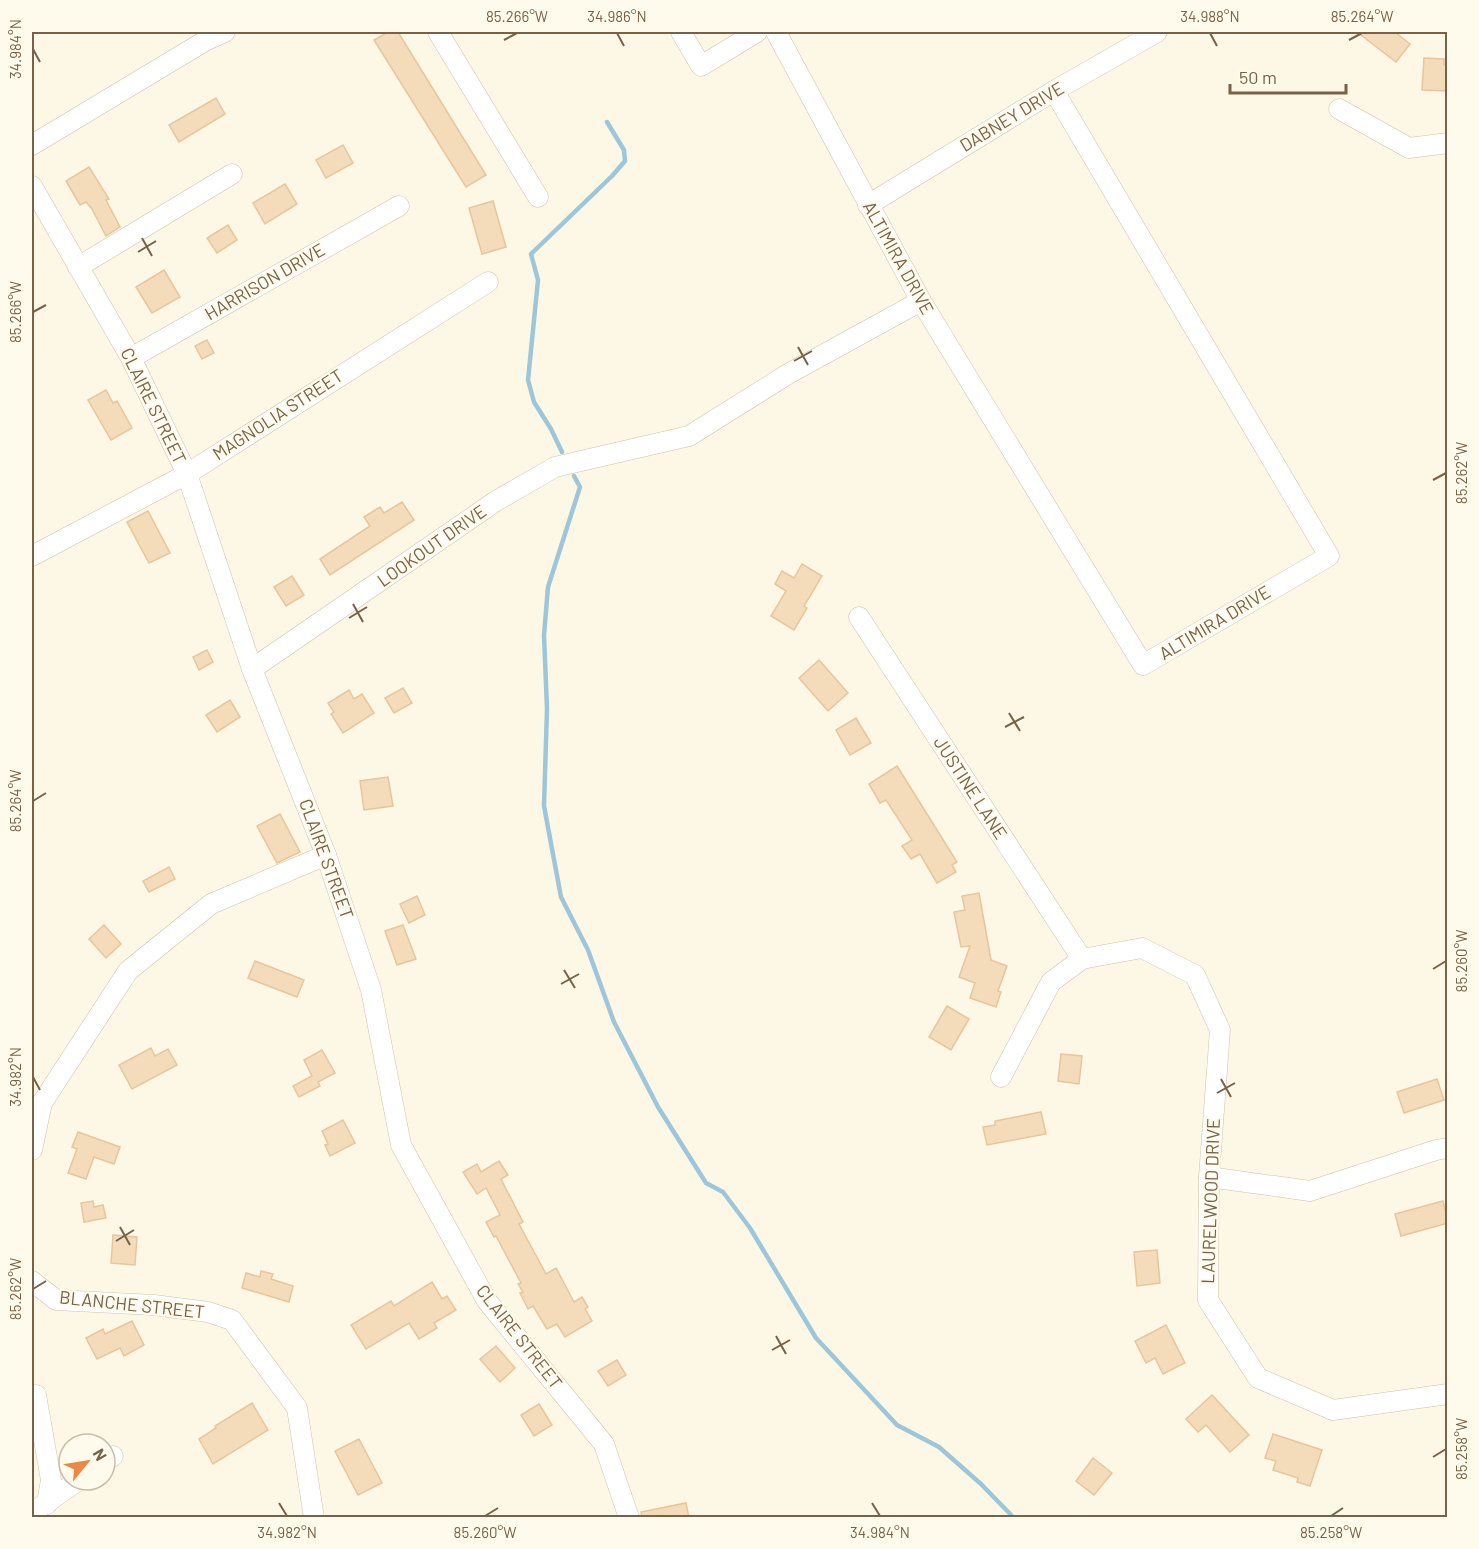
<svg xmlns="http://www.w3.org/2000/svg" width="1479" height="1549" font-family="Barlow,sans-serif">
<rect width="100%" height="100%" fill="#fdf8e5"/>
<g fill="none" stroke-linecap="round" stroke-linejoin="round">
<!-- stream -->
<g stroke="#9ec6da" stroke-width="4.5">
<path d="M562,452L551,429L534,402L528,380L538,280L531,254L612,176L625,161L624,150L607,122"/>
<path d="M574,476L580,487L548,587L544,635L547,709L544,806L561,897L588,950L614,1022L658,1107L706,1183L723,1192L750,1228L816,1338L897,1425L939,1447L981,1484L1014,1518"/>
</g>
</g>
<!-- building -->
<g fill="#f4dcbb" stroke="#e7c69b" stroke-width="1.5">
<path d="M388,32H398L486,175L466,187L374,40Z"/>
<path d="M1357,32H1395L1410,44L1396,62Z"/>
<path d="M1424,58L1444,59V65L1448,66V91L1422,90Z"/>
<path d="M216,98L225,114L179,142L169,125Z"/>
<path d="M343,145L353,163L326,178L316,160Z"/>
<path d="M89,167L109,199L106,200L120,227L106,236L92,209L86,202L80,205L66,181Z"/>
<path d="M285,184L297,204L265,224L253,203Z"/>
<path d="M493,201L506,247L482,254L469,208Z"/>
<path d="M228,225L237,240L217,253L207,238Z"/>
<path d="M164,270L180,297L152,313L136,287Z"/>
<path d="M207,340L214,353L202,359L195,346Z"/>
<path d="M106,390L113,403L117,401L132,428L111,440L88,400Z"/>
<path d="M402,502L414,520L330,575L320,559L370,526L364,517L380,507L384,513Z"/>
<path d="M148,511L170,553L149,563L127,522Z"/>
<path d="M802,564L822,576L804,606L807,608L794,630L771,616L786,591L775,584L782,571L794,578Z"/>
<path d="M292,576L304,595L286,606L274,587Z"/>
<path d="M207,650L213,662L199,670L193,657Z"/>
<path d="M819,660L848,693L828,711L799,678Z"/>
<path d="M403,688L412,703L394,713L385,698Z"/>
<path d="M349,690L354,699L362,694L374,713L343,733L331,714L334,712L328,703Z"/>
<path d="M230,700L240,717L217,732L206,715Z"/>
<path d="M856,718L871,743L850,755L836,730Z"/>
<path d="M897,766L957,862L952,865L956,872L937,883L920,854L911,859L902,846L912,840L886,800L880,803L869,784Z"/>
<path d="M388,777L393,806L364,810L360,781Z"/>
<path d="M280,814L300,852L277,863L257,826Z"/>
<path d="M169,867L175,879L149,892L143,881Z"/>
<path d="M979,893L991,960L1007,966L998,991L1001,992L996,1007L970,998L975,983L959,977L970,946L961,947L954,912L965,910L962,896Z"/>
<path d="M417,896L425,915L409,923L400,904Z"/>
<path d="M104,925L121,944L106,958L89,939Z"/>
<path d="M403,925L416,959L397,965L385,931Z"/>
<path d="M255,961L304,980L297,997L248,978Z"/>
<path d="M947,1006L969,1019L951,1050L929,1037Z"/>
<path d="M151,1048L155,1056L168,1049L177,1065L132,1089L119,1065Z"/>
<path d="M322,1050L335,1073L318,1082L320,1086L299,1097L293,1086L312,1076L304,1060Z"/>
<path d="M1061,1054L1082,1056L1079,1084L1058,1081Z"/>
<path d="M1437,1079L1444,1100L1404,1113L1397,1092Z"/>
<path d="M1041,1112L1046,1134L987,1145L983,1127L995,1125V1121Z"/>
<path d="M343,1120L355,1143L330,1156L325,1145L328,1144L322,1131Z"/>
<path d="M78,1132L120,1147L114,1164L94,1157L86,1179L68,1173L77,1149L72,1147Z"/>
<path d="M499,1161L508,1175L501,1179L523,1222L519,1224L546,1274L556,1268L574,1302L582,1297L588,1307L585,1309L592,1321L565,1337L557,1324L547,1329L533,1306L528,1309L520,1293L523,1292L518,1284L521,1283L496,1236L494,1237L486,1222L500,1215L486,1188L477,1194L463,1172L477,1164L481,1172Z"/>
<path d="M93,1201L94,1207L103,1205L106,1218L84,1222L81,1203Z"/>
<path d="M1443,1201L1448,1223L1401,1236L1395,1214Z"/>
<path d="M113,1235L137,1237L135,1265L111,1263Z"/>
<path d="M1157,1250L1160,1283L1137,1286L1134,1252Z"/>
<path d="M261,1271L273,1274L271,1279L293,1286L289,1302L242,1288L246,1273L260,1277Z"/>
<path d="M432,1282L442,1299L447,1296L456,1310L434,1323L437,1328L419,1339L409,1323L366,1349L351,1325L391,1301L394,1306Z"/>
<path d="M132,1321L144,1345L124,1356L120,1348L97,1359L86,1338L103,1329L105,1334Z"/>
<path d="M1166,1325L1185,1363L1163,1374L1155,1358L1146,1363L1135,1341Z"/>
<path d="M496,1346L515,1368L500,1382L480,1359Z"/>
<path d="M617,1360L626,1375L608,1386L598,1371Z"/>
<path d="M1212,1395L1249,1435L1230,1452L1206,1425L1198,1432L1186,1419Z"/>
<path d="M252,1403L268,1430L213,1464L199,1439L216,1428L215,1426Z"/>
<path d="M539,1404L552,1425L534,1436L521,1415Z"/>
<path d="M1273,1434L1322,1450L1310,1486L1297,1482L1298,1478L1273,1470L1276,1461L1265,1458Z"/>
<path d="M359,1439L382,1483L358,1495L335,1451Z"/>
<path d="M1093,1458L1112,1473L1094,1495L1076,1481Z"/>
<path d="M686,1503L689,1518H642L641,1512Z"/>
</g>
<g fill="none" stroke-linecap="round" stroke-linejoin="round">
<defs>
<g id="minor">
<path d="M438,32L538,197"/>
<path d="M681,32L701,66L757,32"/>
<path d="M776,32L921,301L1143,665L1329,556L1054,91"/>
<path d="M1339,109L1409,148L1448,143"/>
<path d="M32,145L205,41L225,32"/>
<path d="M32,186L131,358L187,474L252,669L326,855L371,990L401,1145L487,1301L604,1444L629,1518"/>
<path d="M868,205L1054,91L1157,32"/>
<path d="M78,267L232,174"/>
<path d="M131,358L399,206"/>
<path d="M32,556L187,474L488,282"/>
<path d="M859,617L1082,959"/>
<path d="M252,669L496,501L555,467L689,436L788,374L921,301"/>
<path d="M1001,1077L1051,982L1082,959L1142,948L1195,975L1220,1030L1209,1177L1208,1300L1258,1378L1333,1410L1448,1394"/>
<path d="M32,1150L42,1103L128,971L211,904L326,855"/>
<path d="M1209,1177L1310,1191L1436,1150L1448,1148"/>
<path d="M32,1281L56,1300L154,1305L208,1312L232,1320L297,1408L314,1518"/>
<path d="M36,1395L51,1480L47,1504"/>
<path d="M105,1461L113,1456"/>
<path d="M32,1513L79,1480"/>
</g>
</defs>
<!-- minor casing -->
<use href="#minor" stroke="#cfc1ab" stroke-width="21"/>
<!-- minor -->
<use href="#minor" stroke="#fff" stroke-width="20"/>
</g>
<!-- ticks -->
<path fill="none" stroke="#776249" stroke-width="2" d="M617,33L624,46M1210,33L1217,46M504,40L517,33M1349,40L1362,33M33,49L40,62M142,238L152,256M138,252L156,241M33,312L46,305M798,347L808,365M794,361L812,351M1433,480L1446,473M353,604L363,622M349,618L367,607M1009,713L1020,731M1005,727L1024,717M33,801L46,793M1433,969L1446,961M564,970L575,988M561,984L579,974M33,1077L40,1090M1221,1079L1231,1097M1217,1093L1235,1083M120,1227L130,1245M116,1241L134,1230M33,1289L46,1281M776,1336L786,1354M772,1350L790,1340M1433,1457L1446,1449M279,1503L287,1516M872,1503L880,1516M485,1516L498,1508M1331,1516L1343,1508"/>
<g text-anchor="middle" stroke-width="4.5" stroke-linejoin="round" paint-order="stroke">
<!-- street labels -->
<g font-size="18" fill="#776249" stroke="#fffbec">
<text transform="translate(1012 117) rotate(-31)" y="6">DABNEY DRIVE</text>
<text transform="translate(898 258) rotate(61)" y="6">ALTIMIRA DRIVE</text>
<text transform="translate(265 282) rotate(-30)" y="6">HARRISON DRIVE</text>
<text transform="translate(153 406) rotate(64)" y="6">CLAIRE STREET</text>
<text transform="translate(278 415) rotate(-33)" y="6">MAGNOLIA STREET</text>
<text transform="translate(432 546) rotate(-35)" y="6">LOOKOUT DRIVE</text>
<text transform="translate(1215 623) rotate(-31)" y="6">ALTIMIRA DRIVE</text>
<text transform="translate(970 788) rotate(57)" y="6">JUSTINE LANE</text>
<text transform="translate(326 859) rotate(70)" y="6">CLAIRE STREET</text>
<text transform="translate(1211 1201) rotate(-88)" y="6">LAURELWOOD DRIVE</text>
<text transform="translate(132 1305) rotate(6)" y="6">BLANCHE STREET</text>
<text transform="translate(519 1337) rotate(52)" y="6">CLAIRE STREET</text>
</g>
</g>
<!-- border -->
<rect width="1479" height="1549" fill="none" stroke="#fffbec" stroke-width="66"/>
<!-- north arrow -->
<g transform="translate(87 1462) rotate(60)"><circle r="28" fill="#fffbec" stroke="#c9beab" stroke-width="1.5"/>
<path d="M0-4.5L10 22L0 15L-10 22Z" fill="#ec8845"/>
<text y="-9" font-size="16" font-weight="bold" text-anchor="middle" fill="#776249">N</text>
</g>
<!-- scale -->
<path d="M1230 84v9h116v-9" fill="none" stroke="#776249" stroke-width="3"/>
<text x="1239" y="84" font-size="18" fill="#776249" stroke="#fffbec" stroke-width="4.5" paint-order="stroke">50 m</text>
<rect x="33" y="33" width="1413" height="1483" fill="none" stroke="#776249" stroke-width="2"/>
<g font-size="15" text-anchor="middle" fill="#776249">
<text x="517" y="22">85.266°W</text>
<text x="617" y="22">34.986°N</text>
<text x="1210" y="22">34.988°N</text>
<text x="1362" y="22">85.264°W</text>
<text transform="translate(16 49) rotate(-90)" y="5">34.984°N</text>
<text transform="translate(16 312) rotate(-90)" y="5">85.266°W</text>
<text transform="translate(1462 473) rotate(-90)" y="5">85.262°W</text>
<text transform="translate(16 801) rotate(-90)" y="5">85.264°W</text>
<text transform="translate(1462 961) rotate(-90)" y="5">85.260°W</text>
<text transform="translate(16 1077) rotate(-90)" y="5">34.982°N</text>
<text transform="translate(16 1289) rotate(-90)" y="5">85.262°W</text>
<text transform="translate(1462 1449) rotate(-90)" y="5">85.258°W</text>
<text x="287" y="1538">34.982°N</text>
<text x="485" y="1538">85.260°W</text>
<text x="880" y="1538">34.984°N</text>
<text x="1331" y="1538">85.258°W</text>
</g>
</svg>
